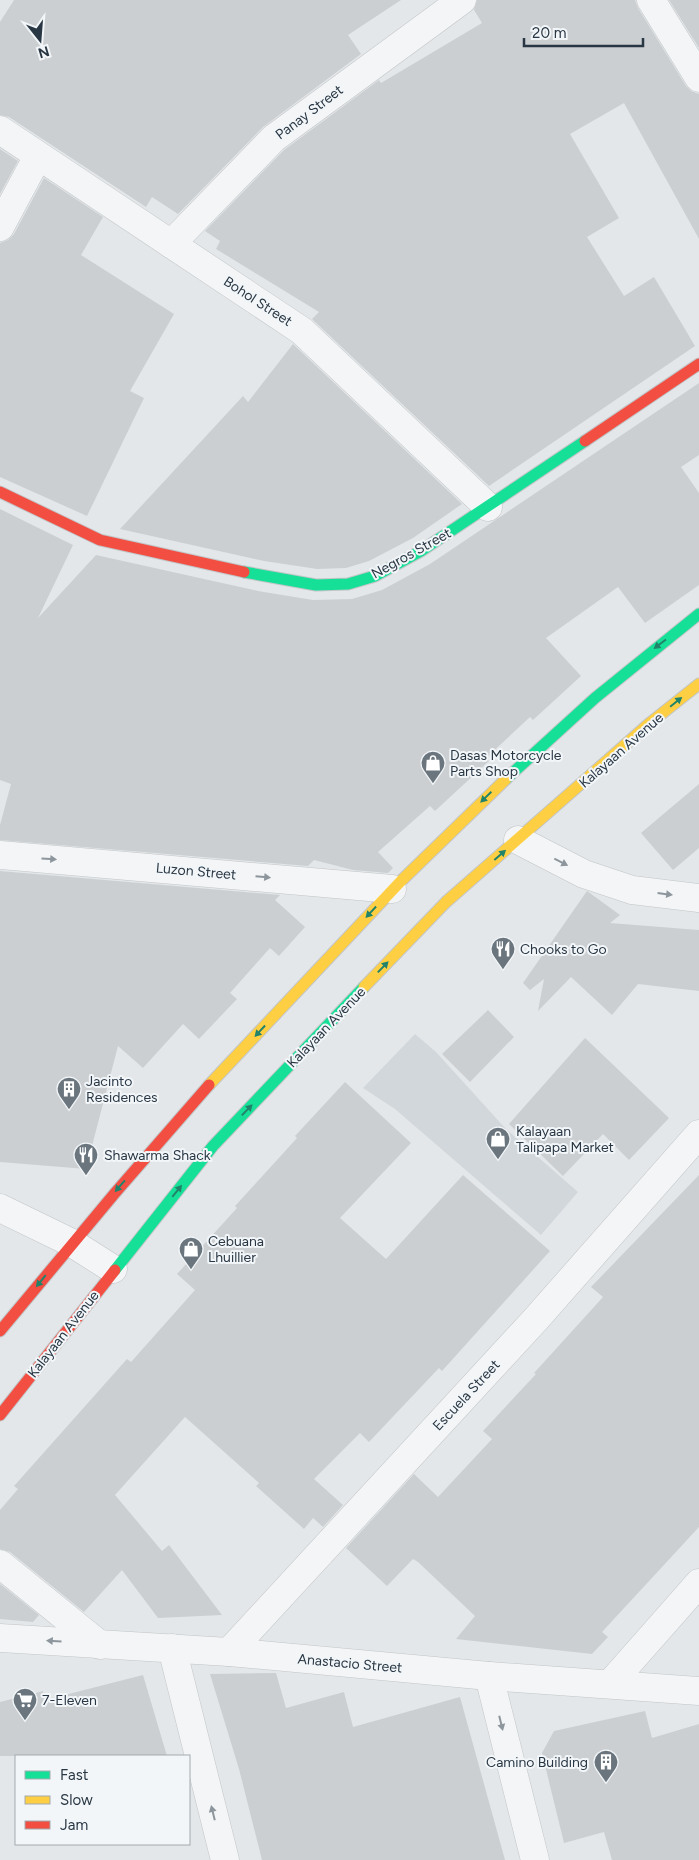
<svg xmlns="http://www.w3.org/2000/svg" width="699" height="1860" font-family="Figtree,sans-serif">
<rect width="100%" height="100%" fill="#e4e7e9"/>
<!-- built -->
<path fill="#d2d7dc" d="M415,1034L436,1052L506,1129L578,1192L541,1235L395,1109L363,1088Z"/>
<!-- building -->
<g fill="#cccfd2">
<path d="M14,0H401L348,35L361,54L263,127L178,214L152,197L146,207L9,117L0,115V22Z"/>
<path d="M477,0H635L638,8L686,86L691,91L699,94V239L624,103L570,134L619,218L587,237L624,296L654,277L695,346L489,486L312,319L319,312L216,249L220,241L205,231L284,150L379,80L381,83L482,23L474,10Z"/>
<path d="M669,0H699V48Z"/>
<path d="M0,149L18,161L0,194Z"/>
<path d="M44,178L103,217L81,255L174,314L130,391L144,398L87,516L0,477V243L8,240L14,234Z"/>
<path d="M293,344L462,504L413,538L369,561L346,568L317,569L264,561L120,529L243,396L248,402Z"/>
<path d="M699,383V455L681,467L699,493V585L645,623L618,587L546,638L581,676L533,720L530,717L486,758L489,761L435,811L430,806L378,852L393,868L388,873L353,870L314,860L308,866L0,840V825L11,784L0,780V509L73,545L38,618L96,555L258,591L313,600L352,599L382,590L430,564Z"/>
<path d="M699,784V848L673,870L641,833Z"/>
<path d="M0,871L280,895L275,900L305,927L279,956L270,948L230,993L237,999L199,1039L183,1024L143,1068L118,1046L86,1169L0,1162Z"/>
<path d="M587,891L620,915L610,923L699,930V991L638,984L612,1015L571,977L538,1011L544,979L530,990L523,983Z"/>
<path d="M488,1010L514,1037L470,1082L442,1054Z"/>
<path d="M585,1038L669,1118L629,1160L603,1134L563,1176L509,1124Z"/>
<path d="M345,1082L411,1143L340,1218L386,1259L463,1175L550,1251L442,1371L439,1368L369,1442L360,1433L314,1479L343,1505L323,1527L313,1518L304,1529L256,1486L259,1483L185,1417L115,1495L162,1551L169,1545L222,1615L158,1618L122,1570L84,1612L10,1552L0,1549V1510L18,1489L14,1486L127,1359L131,1362L195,1290L177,1274L237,1208L235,1206L297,1138L295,1136Z"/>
<path d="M699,1175V1527L602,1632L608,1637L592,1654L456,1639L475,1616L418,1562L413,1559L387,1586L346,1548L414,1474L438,1497L492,1439L483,1431L536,1374L534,1373L603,1297L591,1287Z"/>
<path d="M0,1584L39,1615L33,1622L0,1619Z"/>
<path d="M276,1673L286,1708L344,1692L353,1727L460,1697L505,1860H262L239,1769L210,1674Z"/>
<path d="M143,1675L167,1756H0V1702L43,1691L45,1700Z"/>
<path d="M645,1711L652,1738L699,1724V1860H612L604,1832L564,1843L542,1753L554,1731Z"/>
</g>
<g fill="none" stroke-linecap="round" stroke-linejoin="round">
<defs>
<g id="street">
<path d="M651,0L699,78"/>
<path d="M0,130L302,331L488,507"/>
<path d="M0,227L38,156"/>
<path d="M171,244L274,138L462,0"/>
<path d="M518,840L584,874L632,890L699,898"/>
<path d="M0,855L392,889"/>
<path d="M0,1208L72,1243L113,1269"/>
<path d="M0,1564L100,1645"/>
<path d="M0,1638L229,1652L489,1676L699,1691"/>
<path d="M172,1648L225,1860"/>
<path d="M229,1652L536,1319L699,1134"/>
<path d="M489,1676L535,1860"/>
<path d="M610,1684L699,1583"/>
</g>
<g id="fast">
<path d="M244,572L316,585L348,584L375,576L421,551L585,441"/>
<path d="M506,779L595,698L699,614"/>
<path d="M115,1270L213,1146L364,987"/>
</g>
<g id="slow">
<path d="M364,987L446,902L650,723L699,684"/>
<path d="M209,1085L401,881L506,779"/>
</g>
<g id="jam">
<path d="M585,441L699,364"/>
<path d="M0,492L100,540L244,572"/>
<path d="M0,1331L115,1193L209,1085"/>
<path d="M0,1415L115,1270"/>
</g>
</defs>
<!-- street casing -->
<use href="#street" stroke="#c2c5c7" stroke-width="29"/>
<!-- fast casing -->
<use href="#fast" stroke="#c2c5c7" stroke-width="13"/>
<!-- slow casing -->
<use href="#slow" stroke="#c2c5c7" stroke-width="13"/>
<!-- jam casing -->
<use href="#jam" stroke="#c2c5c7" stroke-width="13"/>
<!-- street -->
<use href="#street" stroke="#f3f5f6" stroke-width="28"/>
<!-- fast -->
<use href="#fast" stroke="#16e098" stroke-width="11"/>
<!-- slow -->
<use href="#slow" stroke="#ffcf43" stroke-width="11"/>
<!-- jam -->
<use href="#jam" stroke="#f24e42" stroke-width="11"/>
</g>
<!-- one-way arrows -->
<defs><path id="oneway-solid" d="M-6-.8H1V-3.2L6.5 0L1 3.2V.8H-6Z" transform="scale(1.25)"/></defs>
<g fill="#20836a">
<use href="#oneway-solid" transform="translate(660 644) rotate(143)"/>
<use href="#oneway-solid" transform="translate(676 702) rotate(-39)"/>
<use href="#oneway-solid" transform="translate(486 797) rotate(136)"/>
<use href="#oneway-solid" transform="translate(500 855) rotate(-41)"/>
<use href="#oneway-solid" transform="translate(371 912) rotate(133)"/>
<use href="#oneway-solid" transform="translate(383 967) rotate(-46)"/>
<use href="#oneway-solid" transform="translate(260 1031) rotate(133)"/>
<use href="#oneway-solid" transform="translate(247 1110) rotate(-46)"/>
<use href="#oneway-solid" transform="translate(120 1186) rotate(131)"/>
<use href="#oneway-solid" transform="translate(177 1191) rotate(-51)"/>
<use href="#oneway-solid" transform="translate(41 1281) rotate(129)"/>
</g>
<g fill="#8e969d">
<use href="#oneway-solid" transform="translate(49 859) rotate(4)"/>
<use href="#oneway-solid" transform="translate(561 862) rotate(27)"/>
<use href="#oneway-solid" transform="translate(263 877) rotate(5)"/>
<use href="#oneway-solid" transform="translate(665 894) rotate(7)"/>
<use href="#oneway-solid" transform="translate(54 1641) rotate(-176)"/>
<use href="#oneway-solid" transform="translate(501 1723) rotate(76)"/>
<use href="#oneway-solid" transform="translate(213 1813) rotate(-104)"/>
</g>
<!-- icons -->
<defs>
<symbol id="shop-pin" viewBox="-11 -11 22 30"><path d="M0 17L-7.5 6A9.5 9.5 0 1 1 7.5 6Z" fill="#6a757e" stroke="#f2f6f8"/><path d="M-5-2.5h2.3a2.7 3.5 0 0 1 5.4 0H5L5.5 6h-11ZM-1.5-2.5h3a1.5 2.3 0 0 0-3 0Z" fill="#fff"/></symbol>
<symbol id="restaurant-pin" viewBox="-11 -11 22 30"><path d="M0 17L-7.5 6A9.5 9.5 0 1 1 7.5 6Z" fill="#6a757e" stroke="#f2f6f8"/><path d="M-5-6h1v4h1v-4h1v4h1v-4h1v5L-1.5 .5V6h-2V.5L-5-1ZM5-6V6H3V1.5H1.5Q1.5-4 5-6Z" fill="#fff"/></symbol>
<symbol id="building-pin" viewBox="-11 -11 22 30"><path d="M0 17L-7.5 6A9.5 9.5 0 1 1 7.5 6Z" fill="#6a757e" stroke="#f2f6f8"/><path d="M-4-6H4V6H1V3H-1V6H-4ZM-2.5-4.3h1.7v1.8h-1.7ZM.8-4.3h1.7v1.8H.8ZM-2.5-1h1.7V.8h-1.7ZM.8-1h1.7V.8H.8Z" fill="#fff"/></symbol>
<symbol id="supermarket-pin" viewBox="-11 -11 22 30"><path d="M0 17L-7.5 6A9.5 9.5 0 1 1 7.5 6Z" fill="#6a757e" stroke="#f2f6f8"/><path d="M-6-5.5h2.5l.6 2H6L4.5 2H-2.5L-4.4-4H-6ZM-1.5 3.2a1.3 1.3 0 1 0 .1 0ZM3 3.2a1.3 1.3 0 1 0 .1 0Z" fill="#fff"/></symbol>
</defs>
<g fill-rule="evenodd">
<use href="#shop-pin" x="419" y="749" width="28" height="38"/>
<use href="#restaurant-pin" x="489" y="935" width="28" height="38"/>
<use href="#building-pin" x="55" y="1075" width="28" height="38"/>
<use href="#shop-pin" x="484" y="1125" width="28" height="38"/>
<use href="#restaurant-pin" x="72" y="1141" width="28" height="38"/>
<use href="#shop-pin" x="177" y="1235" width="28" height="38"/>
<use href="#supermarket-pin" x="11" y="1686" width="28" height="38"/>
<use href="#building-pin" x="592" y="1748" width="28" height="38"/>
</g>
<g text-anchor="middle" stroke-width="4" stroke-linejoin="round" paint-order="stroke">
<!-- street labels -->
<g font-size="14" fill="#293744" stroke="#f2f6f8">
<text transform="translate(309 112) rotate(-37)" y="5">Panay Street</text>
<text transform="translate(258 301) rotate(33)" y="5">Bohol Street</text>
<text transform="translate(411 553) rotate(-29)" y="5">Negros Street</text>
<text transform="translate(621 750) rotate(-41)" y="5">Kalayaan Avenue</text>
<text transform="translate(196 871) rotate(5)" y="5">Luzon Street</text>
<text transform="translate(326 1027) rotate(-46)" y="5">Kalayaan Avenue</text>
<text transform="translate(63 1334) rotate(-52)" y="5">Kalayaan Avenue</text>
<text transform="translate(466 1395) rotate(-47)" y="5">Escuela Street</text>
<text transform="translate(350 1663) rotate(5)" y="5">Anastacio Street</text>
</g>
<!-- poi labels -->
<g font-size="14" fill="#293744" stroke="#f2f6f8" text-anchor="start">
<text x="450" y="760">Dasas Motorcycle<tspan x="450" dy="16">Parts Shop</tspan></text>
<text x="520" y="954">Chooks to Go</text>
<text x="86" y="1086">Jacinto<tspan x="86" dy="16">Residences</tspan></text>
<text x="516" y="1136">Kalayaan<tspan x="516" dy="16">Talipapa Market</tspan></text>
<text x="104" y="1160">Shawarma Shack</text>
<text x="208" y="1246">Cebuana<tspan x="208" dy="16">Lhuillier</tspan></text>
<text x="42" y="1705">7-Eleven</text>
<text x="588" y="1767" text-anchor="end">Camino Building</text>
</g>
</g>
<!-- legend -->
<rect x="15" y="1755" width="175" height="90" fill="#f2f6f8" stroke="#a2aab0"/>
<rect x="25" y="1771" width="25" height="8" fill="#16e098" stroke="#a2aab0"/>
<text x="60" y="1780" font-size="15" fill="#293744">Fast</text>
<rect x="25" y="1796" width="25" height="8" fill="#ffcf43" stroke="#a2aab0"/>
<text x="60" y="1805" font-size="15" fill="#293744">Slow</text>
<rect x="25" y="1821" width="25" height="8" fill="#f24e42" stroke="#a2aab0"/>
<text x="60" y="1830" font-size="15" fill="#293744">Jam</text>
<!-- north arrow -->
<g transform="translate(40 40) rotate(163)" stroke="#f2f6f8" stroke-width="4" paint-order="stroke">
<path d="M0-4L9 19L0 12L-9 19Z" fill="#293744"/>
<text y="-8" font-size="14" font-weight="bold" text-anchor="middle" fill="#293744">N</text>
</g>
<!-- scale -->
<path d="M524 38v8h119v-8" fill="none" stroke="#293744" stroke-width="2.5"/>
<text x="532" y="38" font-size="15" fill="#293744" stroke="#f2f6f8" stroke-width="4" paint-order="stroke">20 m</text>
</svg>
